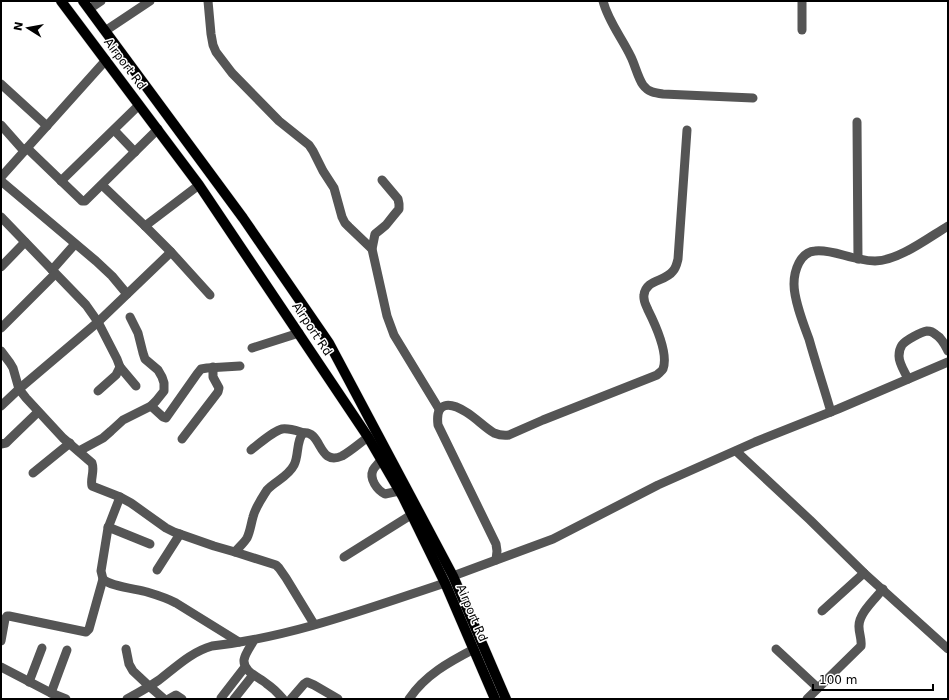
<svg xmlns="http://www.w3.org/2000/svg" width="949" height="700" font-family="'DejaVu Sans',sans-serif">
<rect width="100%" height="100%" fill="#fff"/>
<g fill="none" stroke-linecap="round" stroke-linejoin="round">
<defs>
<g id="major">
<path d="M61,1L199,185L368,437L403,497L445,583L495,699"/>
<path d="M83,1L243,218L329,343L453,576L506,699"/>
</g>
</defs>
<!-- major casing -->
<use href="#major" stroke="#dbdbdb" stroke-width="11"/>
<!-- minor -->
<g stroke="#555" stroke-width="9">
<path d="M208,1L211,34L213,45L216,52L232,73L279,121L309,145L313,151L323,171L334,188L342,217L345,223L349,227L372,249"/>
<path d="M603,1C608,21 622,38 631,57C635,65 638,78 643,85C648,92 655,93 663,94L753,98"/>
<path d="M802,1V30"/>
<path d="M89,9L101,1"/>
<path d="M105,31L150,1"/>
<path d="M1,84L47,126"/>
<path d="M857,122L858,259"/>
<path d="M1,125L24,151"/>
<path d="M114,130L135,152"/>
<path d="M27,148L80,199L82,201H85L158,129"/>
<path d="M1,177L106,60"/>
<path d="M382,180L398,199L399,204V209L394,215L386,225L380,230L375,234L372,249L387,316L394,335L439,409"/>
<path d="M1,181L96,261L112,276L127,294"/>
<path d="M61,181L139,105"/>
<path d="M102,185L145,226L171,252L210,295"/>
<path d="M1,217L86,305L98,322L117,359L120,367L116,375L98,391"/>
<path d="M145,226L199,185"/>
<path d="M1,267L25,242"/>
<path d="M52,270L75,244"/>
<path d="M1,328L55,274"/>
<path d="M252,348L299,333"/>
<path d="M1,351L10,363L13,368L19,389L26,398L63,438L92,463C95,471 90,479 92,486L120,497L131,503L166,528L174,532L214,546L235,552L276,565L279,568L286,578L314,624"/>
<path d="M120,367L136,386"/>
<path d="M908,379C905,372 899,364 899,356C899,352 900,348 902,345C906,340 921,332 927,331C929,331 933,332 935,334C942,338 945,345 948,351"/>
<path d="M1,406L19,389L98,322L171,252"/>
<path d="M151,406L163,417L166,418L197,374L201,369L207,368L240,366"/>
<path d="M831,412C824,388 816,364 809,339C803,323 794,300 794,284C794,271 800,252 815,251C829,249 846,257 860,259C864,260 870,261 875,261C898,261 928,238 948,226"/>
<path d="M182,439L218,392L219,388L213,377V367"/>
<path d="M1,444L6,443L10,439L38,412"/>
<path d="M251,450C259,444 273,431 282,429C290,428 297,431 304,433"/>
<path d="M79,451L103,438L111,431L123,420L151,406L156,401L164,391V383L162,377L158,370L145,359L143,353L138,333L130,317"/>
<path d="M736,451L810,520L864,573L948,649"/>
<path d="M381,460C379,463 375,466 373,470C369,479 377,490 385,494L399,491"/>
<path d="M33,473L70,443"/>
<path d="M120,497L108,528L101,571L103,579C109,586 136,589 147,592C157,595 167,598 176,603L239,642"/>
<path d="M108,527L150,544"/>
<path d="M235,552C239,547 244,543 247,538C250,532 251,524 253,517C255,508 262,498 267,490C275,481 288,477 294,465C299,456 296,441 303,433C322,430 318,467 342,456C351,451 360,443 368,437"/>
<path d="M344,557L411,515"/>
<path d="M496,560L497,551L496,544L438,425C435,401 450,402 466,412C476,418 484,427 494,433C499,435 503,436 509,435L543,420L657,375C659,373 662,371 663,369C669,353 655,324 648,310C646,305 643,301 644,295C646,279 665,282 673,271C676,268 677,263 678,259L687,130"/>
<path d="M157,570L180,534"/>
<path d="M453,576L553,539L658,485L755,442L838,409L948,362"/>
<path d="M822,611L864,573"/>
<path d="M254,640C251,646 245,653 244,660C243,672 259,677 267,684C273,688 278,693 283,699"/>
<path d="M1,641L5,619L7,616H9L86,632L89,629L103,579"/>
<path d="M126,649L129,664L133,671L149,686L164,699"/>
<path d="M776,649L818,688"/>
<path d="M1,667L51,693L66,699"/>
<path d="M29,682L42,648"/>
<path d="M51,693L67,650"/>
<path d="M221,698L245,667"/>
<path d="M127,699C138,693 149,687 159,680C176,667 191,652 212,646C292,637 369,608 445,583"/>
<path d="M169,699L176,695L182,699"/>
<path d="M234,699L253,675"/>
<path d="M291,699L304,684L307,682L314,685L338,699"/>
<path d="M409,699C425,675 449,662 474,649"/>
<path d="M807,699L861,646C862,639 859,634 859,627C858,614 875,599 883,589"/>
</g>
<!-- major -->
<use href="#major" stroke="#000" stroke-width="10"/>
</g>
<g text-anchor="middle" stroke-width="3" stroke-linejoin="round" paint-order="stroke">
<!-- street labels -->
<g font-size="12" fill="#000" stroke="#fff">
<text transform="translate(125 64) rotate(53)" y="4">Airport Rd</text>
<text transform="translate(312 329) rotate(56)" y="4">Airport Rd</text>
<text transform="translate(472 613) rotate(67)" y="4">Airport Rd</text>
</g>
</g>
<!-- border -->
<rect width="949" height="700" fill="none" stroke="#000000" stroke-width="4"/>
<!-- north arrow -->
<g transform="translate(28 28) rotate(281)" stroke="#ffffff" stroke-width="3" paint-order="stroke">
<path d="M0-3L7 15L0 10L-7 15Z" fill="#000000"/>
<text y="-6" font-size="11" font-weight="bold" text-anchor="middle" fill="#000000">N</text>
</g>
<!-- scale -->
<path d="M813 684v6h120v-6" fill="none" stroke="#000000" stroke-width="2"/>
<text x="819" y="684" font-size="12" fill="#000000" stroke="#ffffff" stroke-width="3" paint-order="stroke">100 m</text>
</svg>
